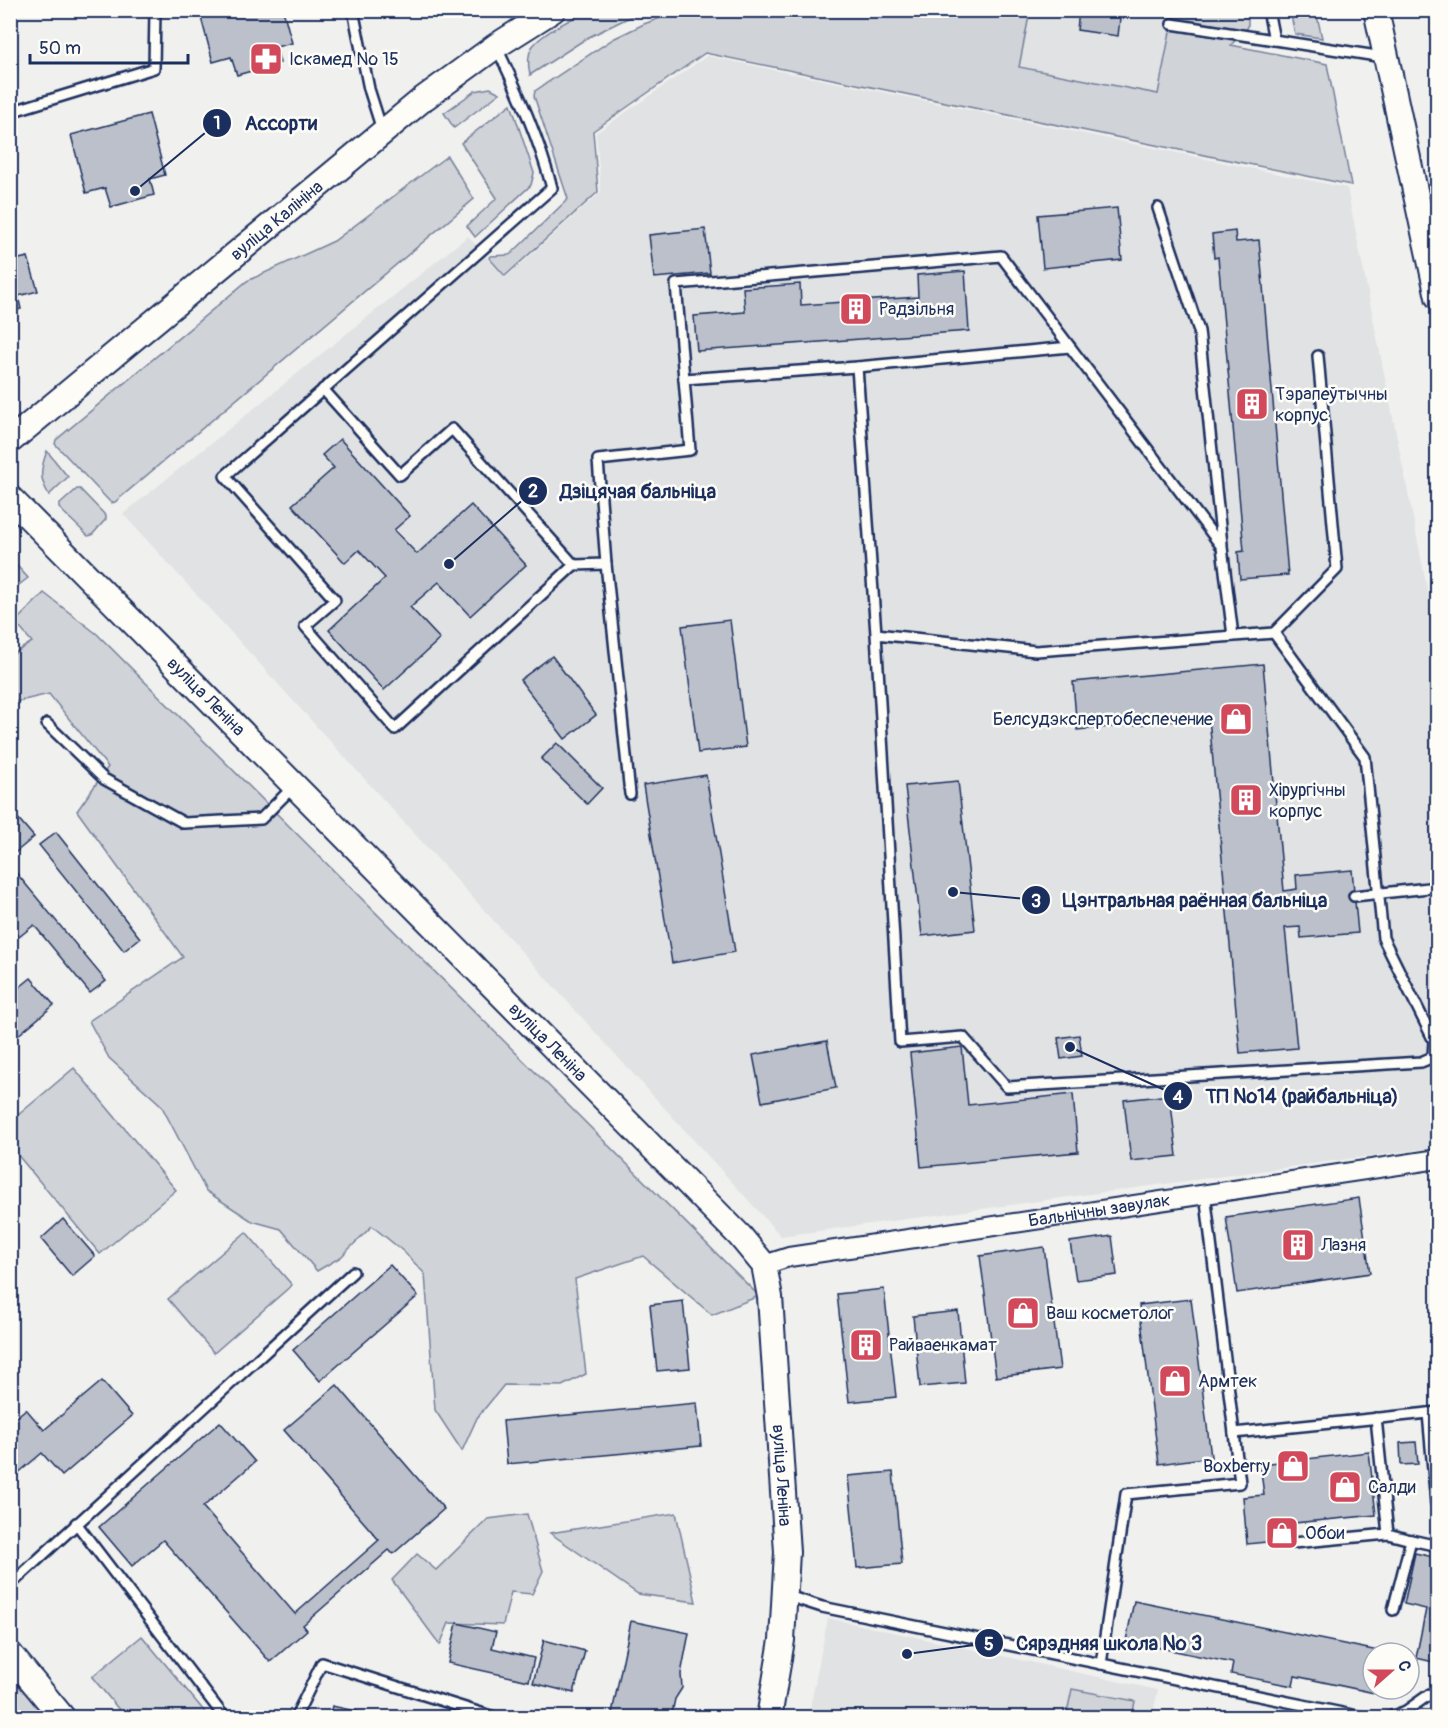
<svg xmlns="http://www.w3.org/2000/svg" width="1448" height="1728" font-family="Pangolin,sans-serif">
<rect width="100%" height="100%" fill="#f0f0ee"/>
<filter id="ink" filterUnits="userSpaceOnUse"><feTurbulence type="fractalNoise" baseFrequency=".0167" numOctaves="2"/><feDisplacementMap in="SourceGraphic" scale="12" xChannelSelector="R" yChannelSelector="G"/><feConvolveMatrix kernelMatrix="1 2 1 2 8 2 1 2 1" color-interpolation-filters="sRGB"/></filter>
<g filter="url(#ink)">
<!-- built -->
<g fill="#e0e2e3">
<path d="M1030,11H1174L1159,94L1019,67Z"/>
<path d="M707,56L1347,188L1437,638V1147L781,1236L123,514L468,236L505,278L601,192L596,133Z"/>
<path d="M828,1618L1158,1690L1152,1717L808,1718Z"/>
</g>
<!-- green -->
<g fill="#d0d3d8" stroke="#76819b" stroke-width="1.5">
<path d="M590,10L642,11L587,38L530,75C528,66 527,56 532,47C542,33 574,17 590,10Z"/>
<path d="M679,11H1030L1019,67L1158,94L1174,11H1248V27L1231,45L1327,64L1351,185L705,53L593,131L598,192L505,276L489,258L490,256L509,255L512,253L568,199L534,96L535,91L613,39L644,24Z"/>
<path d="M1290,11H1316L1322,38L1295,34Z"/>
<path d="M490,88L500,93L454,128L444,113L475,91Z"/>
<path d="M511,104L534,173L531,185L475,237L467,226L497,198L461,143Z"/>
<path d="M447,156L474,199L115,502L111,503L55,444L56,440L247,281L334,241Z"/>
<path d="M47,451L68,477L49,495C39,478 40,470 47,451Z"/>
<path d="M77,489H80L106,516V519L92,535L88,536L59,508V505Z"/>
<path d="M11,559L28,578L11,591Z"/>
<path d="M44,593L97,634L759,1296L712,1315L643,1256L575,1279L586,1374L562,1386L504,1385L477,1418L462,1451L435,1410L425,1274L404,1252L372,1226L341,1257L317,1271L281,1229L252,1221L206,1191L161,1105L109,1058L89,1021L183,957L77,811L108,767L49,694L11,703L10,656L32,642L15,622Z"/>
<path d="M74,1068L176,1190L100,1254L11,1147V1121Z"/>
<path d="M246,1232L292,1285L214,1353L168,1299Z"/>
<path d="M676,1513L696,1602L638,1594L550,1533Z"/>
<path d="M527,1514L543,1571L532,1594L511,1592L503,1625L449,1623L440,1645L392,1580L417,1554L436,1570L488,1519Z"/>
<path d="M142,1636L209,1717H125L92,1677Z"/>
<path d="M11,1667L53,1717H11Z"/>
<path d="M1072,1689L1135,1701L1132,1717H1066Z"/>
</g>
<!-- building -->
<g fill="#bbc0ca" stroke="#1b2f5e" stroke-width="1.5">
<path d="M199,10H283L292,43L276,47L280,63L237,75L231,57L213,62Z"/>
<path d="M1079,10H1121L1118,36L1077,30Z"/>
<path d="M149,114L165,175L150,179L154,195L111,207L105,188L86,193L71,135Z"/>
<path d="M1117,208L1122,260L1043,268L1038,215Z"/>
<path d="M705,229L710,273L654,278L649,235Z"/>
<path d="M1235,231L1236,242L1259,240L1288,575L1240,579L1238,552L1244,551L1218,257L1214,258L1212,234Z"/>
<path d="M28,257L38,291L18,296L21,309L10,312V261Z"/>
<path d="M965,271L969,331L697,351L694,316L745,312L743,288L800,284L801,305L918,297L917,275Z"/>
<path d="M340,439L410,516L394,530L417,554L471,505L526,565L470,616L439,582L410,607L440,639L384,690L329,630L385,578L359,550L345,563L292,505L334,468L322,455Z"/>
<path d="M730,620L746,747L698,753L682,626Z"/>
<path d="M552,656L596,715L565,739L520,680Z"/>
<path d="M1263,664L1284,891L1297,889L1296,875L1352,870L1358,933L1301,938L1300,927L1285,928L1297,1048L1240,1053L1209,718L1077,730L1073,682Z"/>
<path d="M557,743L602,788L587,804L541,759Z"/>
<path d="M706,775L735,952L672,963L643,785Z"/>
<path d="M958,781L975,930L922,936L905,786Z"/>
<path d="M10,809L34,837L10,857Z"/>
<path d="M56,832L140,938L124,951L39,845Z"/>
<path d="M13,869L106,981L90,993L34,925L19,937L10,926V872Z"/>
<path d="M31,978L54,1005L10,1042V995Z"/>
<path d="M1079,1035L1082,1056L1061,1059L1058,1038Z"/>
<path d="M827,1041L836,1088L762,1102L753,1055Z"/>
<path d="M962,1047L968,1105L1073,1094L1078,1152L921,1167L910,1053Z"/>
<path d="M1170,1095L1177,1156L1131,1161L1124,1100Z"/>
<path d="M1359,1198L1370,1273L1237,1293L1226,1217Z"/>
<path d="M63,1219L95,1256L72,1276L41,1239Z"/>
<path d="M1112,1236L1117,1275L1076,1280L1070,1242Z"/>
<path d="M1044,1247L1060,1369L996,1377L980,1256Z"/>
<path d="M390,1265L418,1296L320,1381L293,1350Z"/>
<path d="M884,1289L896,1397L849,1402L837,1294Z"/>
<path d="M1191,1299L1211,1457L1159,1464L1139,1305Z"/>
<path d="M683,1301L690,1368L657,1371L650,1305Z"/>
<path d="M958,1311L965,1383L920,1387L913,1316Z"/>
<path d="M102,1381L132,1416L62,1476L42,1453L10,1480V1422L26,1409L44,1430Z"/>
<path d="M337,1385L444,1509L393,1554L389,1550L303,1625L307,1630L270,1662L163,1540L132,1566L99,1527L220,1422L255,1462L203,1507L295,1614L379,1540L284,1430Z"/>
<path d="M697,1403L701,1446L507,1464L503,1421Z"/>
<path d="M1416,1442L1418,1464L1401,1465L1400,1443Z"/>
<path d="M1369,1452L1376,1515L1284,1524L1285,1540L1247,1544L1243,1497L1264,1495L1260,1464Z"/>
<path d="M893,1472L902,1564L857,1568L848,1476Z"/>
<path d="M1415,1553L1438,1558V1663L1416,1658L1426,1609L1404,1604Z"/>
<path d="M1134,1601L1388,1653H1373V1689H1385L1384,1695L1295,1676L1293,1686L1231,1674L1233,1663L1126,1641Z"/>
<path d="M631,1621L689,1633L681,1674L682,1688L675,1699L671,1718H611Z"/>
<path d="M457,1623L496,1632L492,1648L534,1658L529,1681L448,1663Z"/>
<path d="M544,1640L585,1651L574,1693L533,1683Z"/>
<path d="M332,1706L387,1718H329Z"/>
<path d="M440,1711L470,1718H439Z"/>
</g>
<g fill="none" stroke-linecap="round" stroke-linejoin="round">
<defs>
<g id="lane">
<path d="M353,10L369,89L382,130"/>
<path d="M1268,10L1274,40"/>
<path d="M1172,24L1383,57"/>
<path d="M497,48C519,94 539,139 552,188L225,476L335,600L305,626L395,729L574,565L606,564L598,460L690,450L676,284L1001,256L1222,547L1233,636"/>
<path d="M10,112L154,68L155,10"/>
<path d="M1158,208L1199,331L1222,544"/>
<path d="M857,367L876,634L900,1042L963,1037L1007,1087L1421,1062L1433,1057L1434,1041L1383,938L1365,757L1274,633L1036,651L876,634"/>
<path d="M684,379L857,367L1070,347"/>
<path d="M323,389L400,475L452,429L574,565"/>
<path d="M606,564L630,794"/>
<path d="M1274,633L1337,569L1318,356"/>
<path d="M47,724L104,779L184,823L261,819L293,787"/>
<path d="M1354,896L1438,887"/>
<path d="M1428,1413L1436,1504"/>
<path d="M1234,1433L1438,1412"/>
<path d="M76,1523L225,1718"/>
<path d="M1388,1534L1411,1540"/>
<path d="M1293,1543L1388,1534L1376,1418"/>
<path d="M10,1585L353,1272"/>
<path d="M785,1595L822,1607L1367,1718"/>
<path d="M1393,1610L1411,1540L1438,1546"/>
<path d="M1101,1664L1126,1494L1240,1483L1205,1193"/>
<path d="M295,1718L322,1663L497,1718"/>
<path d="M1387,1718L1406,1711L1430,1694H1438"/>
</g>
<g id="street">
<path id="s1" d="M764,1265L789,1257L1438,1159"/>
</g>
<g id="secondary">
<path d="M1376,10L1438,297"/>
<path id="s2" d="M10,441L423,99L496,46L553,10"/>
<path id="s3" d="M10,498L740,1236L764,1265L770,1297L787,1552L782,1640L769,1718"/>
<path d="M10,1654L63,1718"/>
</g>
</defs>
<!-- lane casing -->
<use href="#lane" stroke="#1b2f5e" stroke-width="14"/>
<!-- street casing -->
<use href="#street" stroke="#1b2f5e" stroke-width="22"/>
<!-- secondary casing -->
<use href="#secondary" stroke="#1b2f5e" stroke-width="28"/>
<!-- lane -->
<use href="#lane" stroke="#fdfcf7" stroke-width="9"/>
<!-- street -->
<use href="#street" stroke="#fdfcf7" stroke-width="18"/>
<!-- secondary -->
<use href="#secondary" stroke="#fdfcf7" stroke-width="24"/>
</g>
</g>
<!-- icons -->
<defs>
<symbol id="pharmacy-square" viewBox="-11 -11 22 22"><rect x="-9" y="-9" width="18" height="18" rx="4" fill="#d1495b" stroke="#fdfcf7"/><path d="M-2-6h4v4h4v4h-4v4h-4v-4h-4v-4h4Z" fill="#fff"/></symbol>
<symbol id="building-square" viewBox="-11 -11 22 22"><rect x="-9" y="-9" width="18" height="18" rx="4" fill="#d1495b" stroke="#fdfcf7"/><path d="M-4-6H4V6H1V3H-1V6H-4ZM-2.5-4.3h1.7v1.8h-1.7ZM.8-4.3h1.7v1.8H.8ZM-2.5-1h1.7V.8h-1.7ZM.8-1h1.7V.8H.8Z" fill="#fff"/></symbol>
<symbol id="shop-square" viewBox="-11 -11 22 22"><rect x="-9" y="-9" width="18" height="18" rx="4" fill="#d1495b" stroke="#fdfcf7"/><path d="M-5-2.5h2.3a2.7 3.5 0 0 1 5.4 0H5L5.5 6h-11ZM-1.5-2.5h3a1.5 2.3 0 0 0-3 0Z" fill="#fff"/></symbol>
</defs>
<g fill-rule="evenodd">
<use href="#pharmacy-square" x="247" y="40" width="38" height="38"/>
<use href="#building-square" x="837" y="290" width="38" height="38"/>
<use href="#building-square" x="1233" y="385" width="38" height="38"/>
<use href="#shop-square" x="1217" y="700" width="38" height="38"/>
<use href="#building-square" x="1227" y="781" width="38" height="38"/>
<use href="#building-square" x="1279" y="1226" width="38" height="38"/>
<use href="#shop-square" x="1004" y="1294" width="38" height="38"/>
<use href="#building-square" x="847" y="1326" width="38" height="38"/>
<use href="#shop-square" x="1156" y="1362" width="38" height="38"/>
<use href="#shop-square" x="1274" y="1447" width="38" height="38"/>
<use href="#shop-square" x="1326" y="1468" width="38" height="38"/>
<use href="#shop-square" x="1263" y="1514" width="38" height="38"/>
</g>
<g text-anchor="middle" stroke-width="5" stroke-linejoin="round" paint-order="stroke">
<!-- poi labels -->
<g font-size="18" fill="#1b2f5e" stroke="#fdfcf7" text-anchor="start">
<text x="289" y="65">Іскамед № 15</text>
<text x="879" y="315">Радзільня</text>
<text x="1275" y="400">Тэрапеўтычны<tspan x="1275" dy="21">корпус</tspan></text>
<text x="1213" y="725" text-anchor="end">Белсудэкспертобеспечение</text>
<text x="1269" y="796">Хірургічны<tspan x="1269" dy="21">корпус</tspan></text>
<text x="1321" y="1251">Лазня</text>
<text x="1046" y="1319">Ваш косметолог</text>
<text x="889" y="1351">Райваенкамат</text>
<text x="1198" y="1387">Армтек</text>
<text x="1270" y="1472" text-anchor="end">Boxberry</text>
<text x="1368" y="1493">Салди</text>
<text x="1305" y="1539">Обои</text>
</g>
<!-- street labels -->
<g font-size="18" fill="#1b2f5e" stroke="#fdfcf7">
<text dy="6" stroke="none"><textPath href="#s2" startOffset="346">вуліца Калініна</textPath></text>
<text dy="6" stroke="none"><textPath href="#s3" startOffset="279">вуліца Леніна</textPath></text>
<text dy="6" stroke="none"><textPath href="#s3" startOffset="765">вуліца Леніна</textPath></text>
<text dy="6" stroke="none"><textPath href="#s1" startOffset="340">Бальнічны завулак</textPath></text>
<text dy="6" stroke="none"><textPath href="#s3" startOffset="1287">вуліца Леніна</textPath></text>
</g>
</g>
<!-- callouts -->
<path fill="none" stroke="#1b2f5e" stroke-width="2" d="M135 191L217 123M449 564L533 491M953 892L1036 900M1070 1047L1178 1096M907 1654L989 1643"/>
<g fill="#1b2f5e" stroke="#fdfcf7" stroke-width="2">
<circle cx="135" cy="191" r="6"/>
<circle cx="449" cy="564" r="6"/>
<circle cx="953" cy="892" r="6"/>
<circle cx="1070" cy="1047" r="6"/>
<circle cx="907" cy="1654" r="6"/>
<circle cx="217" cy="123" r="15"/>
<circle cx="533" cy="491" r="15"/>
<circle cx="1036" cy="900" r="15"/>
<circle cx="1178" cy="1096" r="15"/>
<circle cx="989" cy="1643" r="15"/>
</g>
<g font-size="18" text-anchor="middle" font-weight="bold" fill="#fff">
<text x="217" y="129">1</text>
<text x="533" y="497">2</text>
<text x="1036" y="907">3</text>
<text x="1178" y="1103">4</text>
<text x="989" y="1650">5</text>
</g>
<g font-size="20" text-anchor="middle" font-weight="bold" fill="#1b2f5e" stroke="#fdfcf7" stroke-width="5" stroke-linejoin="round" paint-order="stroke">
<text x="281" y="130">Ассорти</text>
<text x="638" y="498">Дзіцячая бальніца</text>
<text x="1195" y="907">Цэнтральная раённая бальніца</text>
<text x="1302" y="1103">ТП №14 (райбальніца)</text>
<text x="1109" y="1650">Сярэдняя школа № 3</text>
</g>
<!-- margin -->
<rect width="1448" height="1728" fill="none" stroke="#fdfcf7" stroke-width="36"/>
<rect x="18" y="18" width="1412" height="1692" fill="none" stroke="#1b2f5e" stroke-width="2" filter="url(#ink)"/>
<!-- north arrow -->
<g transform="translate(1391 1671) rotate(69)"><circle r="28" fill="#fdfcf7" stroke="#a3aaba" stroke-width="1.5"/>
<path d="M0-4.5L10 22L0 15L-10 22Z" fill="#d1495b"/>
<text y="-9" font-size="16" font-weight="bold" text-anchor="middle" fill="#1b2f5e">С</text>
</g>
<!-- scale -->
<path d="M30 54v9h158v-9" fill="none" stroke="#1b2f5e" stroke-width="3"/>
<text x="39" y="54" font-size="18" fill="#1b2f5e" stroke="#fdfcf7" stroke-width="4.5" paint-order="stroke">50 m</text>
</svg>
